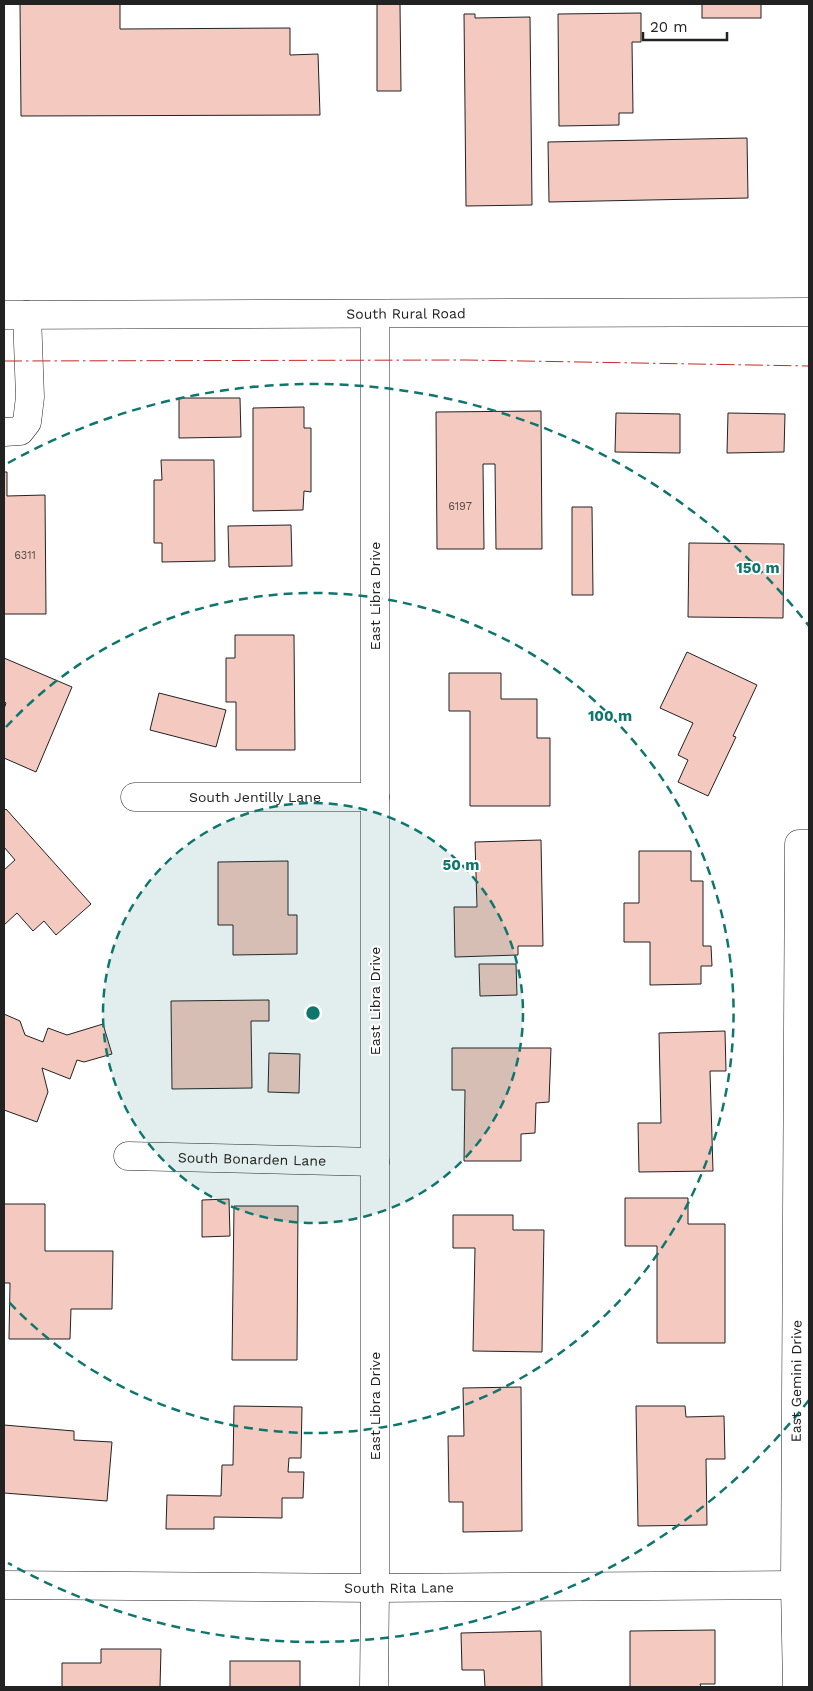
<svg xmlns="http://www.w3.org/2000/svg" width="813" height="1691" font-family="'Work Sans',sans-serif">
<rect width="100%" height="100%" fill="#fff"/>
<!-- building -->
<g fill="#f3c9c0" stroke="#222">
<path d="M20,4H120V29L290,28V55L318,54L320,115L21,116Z"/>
<path d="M377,4H400L401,91H377Z"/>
<rect x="702" y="4" width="59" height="14"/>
<path d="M641,13V42H632L633,113H619V125L559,126L558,14Z"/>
<path d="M464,14H475V18L530,17L532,205L466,206Z"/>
<path d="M747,138L748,198L549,202L548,142Z"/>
<path d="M179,398H240L241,437L179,438Z"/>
<path d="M304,407V428H311V492L304,491L303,510L253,511V408Z"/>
<path d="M541,411L542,549H496L495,464H483L484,549H437L436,412Z"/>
<path d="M616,413L680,414V453L615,452Z"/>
<path d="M728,413L785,414L784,452L727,453Z"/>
<path d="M161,460H214L215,561L162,562V543H154V480H162Z"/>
<path d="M4,472H7V496L45,495L46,614H4Z"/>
<path d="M572,507H592L593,595H572Z"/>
<path d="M291,525L292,566L229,567L228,526Z"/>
<path d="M689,543L784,544L783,618L688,617Z"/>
<path d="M235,635H294L295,750H236V702H226V658H235Z"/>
<path d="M687,652L757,685L733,736L736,737L708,796L678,782L688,760L678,755L693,723L660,708Z"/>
<path d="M4,658L72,687L36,772L4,758V709L6,703L4,701Z"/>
<path d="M449,673H501V699H537V738H550V806H470V711H449Z"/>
<path d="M159,693L226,710L216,747L150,730Z"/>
<path d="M6,809L91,904L56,935L44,921L33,931L17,913L4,925V870L15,860L4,847V811Z"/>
<path d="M541,840L543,946H518V955L455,957L454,907H477L475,842Z"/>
<path d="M639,851H691V881H703V946H711L712,966H701V984L650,985V942H624V903H639Z"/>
<path d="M288,861V915H297V954L233,955V925H218V862Z"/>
<path d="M479,964H516L517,995L480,996Z"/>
<path d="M269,1000V1021H251L252,1088L172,1089L171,1001Z"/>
<path d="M4,1014L20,1021L25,1035L43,1042L48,1028L67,1035L103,1024L112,1054L84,1062L77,1060L70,1079L42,1068L48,1092L37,1122L4,1110Z"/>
<path d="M725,1031L726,1071H710L713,1171L639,1172L638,1123H661L659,1033Z"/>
<path d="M452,1048H551L549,1102L536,1103L535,1133L521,1134V1161H464L465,1090H452Z"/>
<path d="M269,1053L300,1054L299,1093L268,1092Z"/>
<path d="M625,1198H688V1224H725V1343H657V1246H625Z"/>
<path d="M229,1199L230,1236L202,1237V1200Z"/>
<path d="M4,1204H45V1251H113L112,1309H71L70,1339H9L10,1283H4Z"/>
<path d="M234,1206H298L297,1360H232Z"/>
<path d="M453,1215H513V1230H544L542,1352L473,1351L475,1248H453Z"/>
<path d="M521,1387L522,1531L463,1532V1502H449L448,1436H464L463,1388Z"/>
<path d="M234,1406L302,1407L301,1458H289L288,1472H304L303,1498H282V1518L214,1517V1529H166L167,1495L221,1496L222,1465H233Z"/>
<path d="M636,1406H685L686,1417L724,1416L725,1459H706L707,1525L638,1526Z"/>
<path d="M4,1425L74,1431V1440L112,1442L107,1501L4,1493Z"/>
<path d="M715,1630V1684H700L701,1687H630V1631Z"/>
<path d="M541,1631L542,1687H485L484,1670H462L461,1633Z"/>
<path d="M101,1649H161L160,1687H62V1663H101Z"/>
<rect x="230" y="1661" width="70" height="26"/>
</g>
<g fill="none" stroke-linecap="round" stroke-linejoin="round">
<defs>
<g id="minor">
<path d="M4,432L20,431L27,422L30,397L27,315"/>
<path id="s1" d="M135,797H375"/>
<path id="s2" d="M128,1156L375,1162"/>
<path id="s3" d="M4,1585L375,1588L795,1585"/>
<path d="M374,1687L375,1588V314"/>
<path id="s4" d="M797,1687L795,1585L799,844H809"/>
</g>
<g id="major">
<path id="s5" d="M4,315L809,312"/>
</g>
</defs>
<!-- minor casing -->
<use href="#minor" stroke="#222" stroke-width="29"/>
<!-- major casing -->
<use href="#major" stroke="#222" stroke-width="29"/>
<!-- minor -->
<use href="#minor" stroke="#fff" stroke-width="28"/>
<!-- major -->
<use href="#major" stroke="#fff" stroke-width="28"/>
<!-- power -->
<path stroke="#c62828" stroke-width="1" stroke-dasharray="18 4 2.5 4" stroke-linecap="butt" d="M4,361L466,360L809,366"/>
</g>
<!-- distance rings -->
<circle cx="313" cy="1013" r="210" fill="#0f766e" fill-opacity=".12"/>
<g fill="none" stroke="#0f766e" stroke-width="2.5" stroke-dasharray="9 6">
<circle cx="313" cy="1013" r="210"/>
<path d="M6 727A420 420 0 1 1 6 1299"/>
<path d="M809 1400A629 629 0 0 1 8 1563M8 463A629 629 0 0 1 809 626"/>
</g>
<g text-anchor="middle" stroke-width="4" stroke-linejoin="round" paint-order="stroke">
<!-- number labels -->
<g font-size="11" fill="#564c4a">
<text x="460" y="510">6197</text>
<text x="25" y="559">6311</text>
</g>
<!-- street labels -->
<g font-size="14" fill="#222" stroke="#fff">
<text dy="5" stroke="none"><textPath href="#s5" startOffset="402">South Rural Road</textPath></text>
<text transform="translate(375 596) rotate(-90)" y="5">East Libra Drive</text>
<text dy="5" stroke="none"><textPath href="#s1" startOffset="120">South Jentilly Lane</textPath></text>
<text transform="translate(375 1001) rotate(-90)" y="5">East Libra Drive</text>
<text dy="5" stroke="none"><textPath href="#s2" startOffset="124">South Bonarden Lane</textPath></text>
<text dy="5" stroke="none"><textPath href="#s4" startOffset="306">East Gemini Drive</textPath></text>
<text transform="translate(375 1406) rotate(-90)" y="5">East Libra Drive</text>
<text dy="5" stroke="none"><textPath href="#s3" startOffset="395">South Rita Lane</textPath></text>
</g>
</g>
<circle cx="313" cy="1013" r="8" fill="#0f766e" stroke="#fff" stroke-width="2.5"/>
<g font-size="15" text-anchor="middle" font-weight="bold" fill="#0f766e" stroke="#fff" stroke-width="4" stroke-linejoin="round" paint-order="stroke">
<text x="758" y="573">150 m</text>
<text x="610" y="721">100 m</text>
<text x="461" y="870">50 m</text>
</g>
<!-- border -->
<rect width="813" height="1691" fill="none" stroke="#222222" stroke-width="10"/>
<!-- scale -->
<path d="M643 32v8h84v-8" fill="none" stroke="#222222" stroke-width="2.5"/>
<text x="650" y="32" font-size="15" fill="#222222" stroke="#ffffff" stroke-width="4" paint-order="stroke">20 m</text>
</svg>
